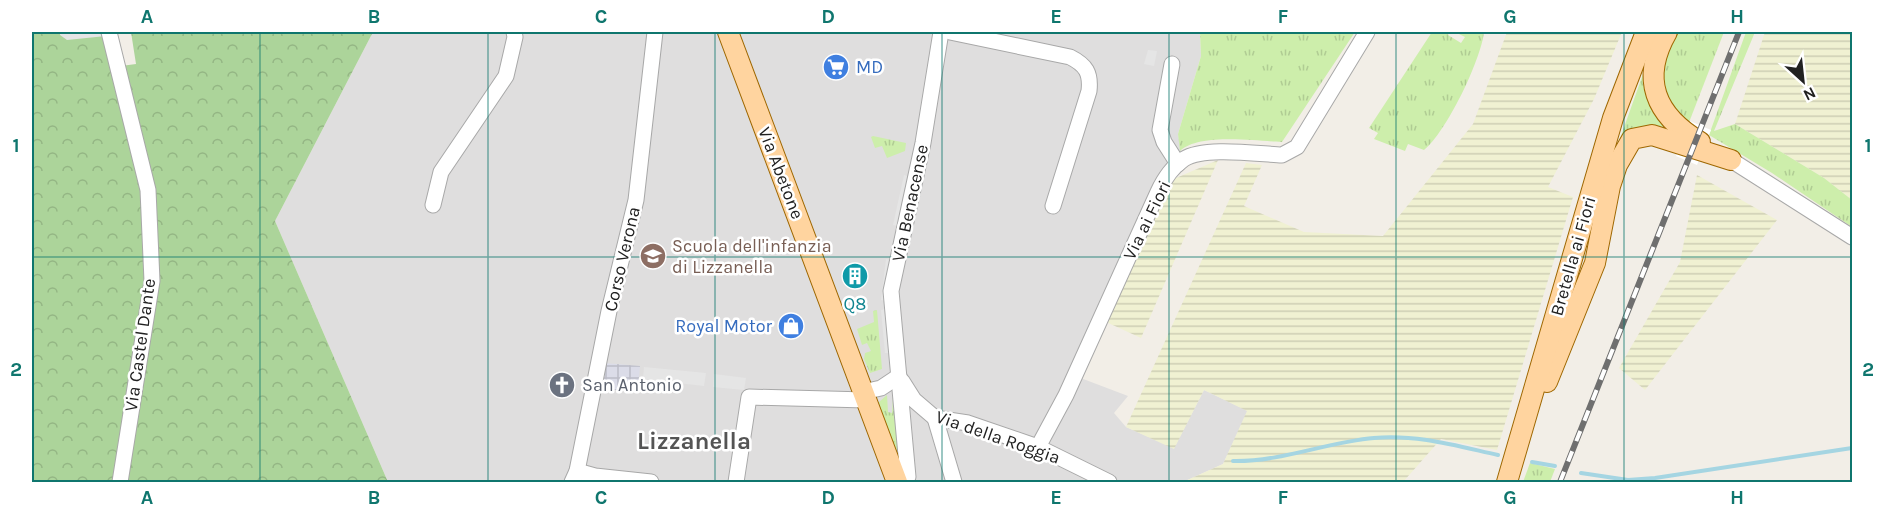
<svg xmlns="http://www.w3.org/2000/svg" width="1884" height="514" font-family="Karla,sans-serif">
<defs>
<pattern id="farmland-rules" width="6" height="5" patternUnits="userSpaceOnUse" patternTransform="scale(1.5)"><rect width="6" height="5" fill="#f0f1d2"/><path d="M0 2.5h6" fill="none" stroke="#ceceb4"/></pattern>
<pattern id="grass-tufts" width="24" height="20" patternUnits="userSpaceOnUse" patternTransform="scale(1.5)"><rect width="24" height="20" fill="#cdeeab"/><path d="M3 7l-1-3M5 7V3M7 7l1-3M15 17l-1-3M17 17v-4M19 17l1-3" fill="none" stroke="#b0cc93"/></pattern>
<pattern id="forest-crowns" width="20" height="18" patternUnits="userSpaceOnUse" patternTransform="scale(1.5)"><rect width="20" height="18" fill="#acd49a"/><path d="M2 6a3 3 0 1 1 6 0M12 15a3 3 0 1 1 6 0" fill="none" stroke="#94b684"/></pattern>
<pattern id="plaza-grid" width="8" height="8" patternUnits="userSpaceOnUse" patternTransform="scale(1.5)"><rect width="8" height="8" fill="#dbdce8"/><path d="M0 4h8M4 0v8" fill="none" stroke="#bcbcc7"/></pattern>
</defs>
<rect width="100%" height="100%" fill="#f2eee7"/>
<!-- residential -->
<path fill="#dfdede" d="M373,32H1200L1201,56L1178,134L1184,165L1169,181L1078,377L1128,396L1114,413L1126,427L1174,448L1204,390L1248,411L1223,464L1183,482H388L275,221Z"/>
<!-- farmland -->
<g fill="url(#farmland-rules)">
<path d="M1507,32H1622L1594,99L1548,187L1573,197L1497,450L1441,439L1403,482H1183L1223,464L1247,411L1204,390L1174,449L1126,427L1246,163L1262,165L1244,206L1304,232L1383,236L1473,124Z"/>
<path d="M1765,32H1852V200L1824,178L1735,124Z"/>
<path d="M1218,160L1141,338L1104,321L1169,181Z"/>
<path d="M1697,175L1777,220L1645,390L1619,368L1680,262Z"/>
</g>
<!-- grass -->
<g fill="url(#grass-tufts)">
<path d="M1200,32H1355L1282,142C1256,141 1199,133 1180,151L1178,134L1201,56Z"/>
<path d="M1432,32H1450L1448,35L1461,43L1465,37L1455,32H1484C1481,60 1446,133 1424,150L1408,144L1405,151L1374,139L1378,133L1369,128Z"/>
<path d="M1658,32L1649,67L1672,134L1617,147Z"/>
<path d="M1676,32H1724L1688,125C1656,99 1658,65 1676,32Z"/>
<path d="M1746,32H1755L1714,131L1735,124L1824,178L1852,200V227L1772,173L1709,135Z"/>
<path d="M873,136L906,143L905,151L887,158L882,146L875,148L871,137Z"/>
<path d="M877,310L882,369L870,373L864,359L865,353L871,351L867,343L862,345L857,329L874,322L873,311Z"/>
<path d="M887,395L888,412L892,413L893,397L899,403L903,451L897,465L878,410L879,402Z"/>
<path d="M1530,463L1555,469L1550,482H1523Z"/>
</g>
<!-- forest -->
<path fill="url(#forest-crowns)" d="M32,32L106,36L121,66L136,64L131,32H373L275,221L388,482H32Z"/>
<!-- parking -->
<g fill="#e5e5e5">
<path d="M60,32H105L106,36L67,40L60,35Z"/>
<path d="M1148,50L1157,51L1154,66L1144,64Z"/>
<path d="M904,175L907,176L897,226L893,225Z"/>
<path d="M886,259L890,260L885,301L881,300Z"/>
<path d="M885,309L889,353H885L881,310Z"/>
<path d="M644,367L706,373L704,386L643,379Z"/>
<path d="M714,374L746,378L744,390L713,387Z"/>
</g>
<!-- plaza -->
<path fill="url(#plaza-grid)" d="M605,363L640,366L638,390H601Z"/>
<!-- pier -->
<path fill="#fff" d="M1690,121L1711,130L1697,165L1676,156Z"/>
<g fill="none" stroke-linecap="round" stroke-linejoin="round">
<!-- stream -->
<g stroke="#a5d5e2" stroke-width="4">
<path d="M1233,461C1281,462 1327,442 1374,438C1416,434 1457,446 1498,455"/>
<path d="M1532,462L1555,466"/>
<path d="M1581,473L1628,480L1655,478L1852,448"/>
</g>
<defs>
<g id="minor">
<path d="M109,32L148,190L152,281L120,482"/>
<path d="M950,32L1070,57C1086,65 1091,73 1089,91L1053,206"/>
<path d="M1172,64L1160,130L1164,142L1178,164"/>
<path d="M1731,160L1852,237"/>
<path d="M433,205L441,172L506,76L515,37L514,32"/>
<path d="M902,381L914,400L935,418L968,423L1038,447L1109,482"/>
<path d="M863,392L881,388L899,376"/>
<path d="M935,418L954,482"/>
<path d="M1038,447L1066,395L1158,192C1164,179 1172,167 1184,159C1204,146 1258,154 1282,155L1297,147L1367,32"/>
<path d="M577,471L595,476L651,482"/>
<path d="M908,477L891,291L923,143L941,32"/>
<path d="M572,482L577,471L609,311L636,200L655,32"/>
<path d="M736,482L749,397L866,400"/>
</g>
<g id="major">
<path d="M728,32L897,482"/>
<path d="M1667,32C1640,79 1655,115 1700,142"/>
<path d="M1547,382L1595,263L1610,186L1617,165L1632,139L1652,135L1731,160"/>
<path d="M1507,482L1613,118L1646,32"/>
</g>
</defs>
<!-- minor casing -->
<use href="#minor" stroke="#a8a8a8" stroke-width="17"/>
<!-- major casing -->
<use href="#major" stroke="#9e6700" stroke-width="22"/>
<!-- minor -->
<use href="#minor" stroke="#fff" stroke-width="15"/>
<!-- major -->
<use href="#major" stroke="#ffd49f" stroke-width="20"/>
<defs>
<path id="rail" d="M1560,482L1739,32"/>
</defs>
<!-- rail casing -->
<use href="#rail" stroke="#6f6f6f" stroke-width="6"/>
<!-- rail -->
<use href="#rail" stroke="#fff" stroke-width="4" stroke-dasharray="11" stroke-linecap="butt"/>
</g>
<!-- grid -->
<path fill="none" stroke="#0f766e" stroke-width="1.5" stroke-opacity="0.55" d="M260,32V482M488,32V482M715,32V482M942,32V482M1169,32V482M1396,32V482M1624,32V482M32,257H1852"/>
<!-- icons -->
<defs>
<symbol id="supermarket-disc" viewBox="-11 -11 22 22"><circle r="9.5" fill="#3f7fe0" stroke="#fff"/><path d="M-6-5.5h2.5l.6 2H6L4.5 2H-2.5L-4.4-4H-6ZM-1.5 3.2a1.3 1.3 0 1 0 .1 0ZM3 3.2a1.3 1.3 0 1 0 .1 0Z" fill="#fff"/></symbol>
<symbol id="school-disc" viewBox="-11 -11 22 22"><circle r="9.5" fill="#8d6e63" stroke="#fff"/><path d="M0-5L7-2L0 1L-7-2ZM-4 1L0 2.5L4 1V4Q0 6-4 4Z" fill="#fff"/></symbol>
<symbol id="building-disc" viewBox="-11 -11 22 22"><circle r="9.5" fill="#0f9aa8" stroke="#fff"/><path d="M-4-6H4V6H1V3H-1V6H-4ZM-2.5-4.3h1.7v1.8h-1.7ZM.8-4.3h1.7v1.8H.8ZM-2.5-1h1.7V.8h-1.7ZM.8-1h1.7V.8H.8Z" fill="#fff"/></symbol>
<symbol id="shop-disc" viewBox="-11 -11 22 22"><circle r="9.5" fill="#3f7fe0" stroke="#fff"/><path d="M-5-2.5h2.3a2.7 3.5 0 0 1 5.4 0H5L5.5 6h-11ZM-1.5-2.5h3a1.5 2.3 0 0 0-3 0Z" fill="#fff"/></symbol>
<symbol id="church-disc" viewBox="-11 -11 22 22"><circle r="9.5" fill="#6b7280" stroke="#fff"/><path d="M-1.2-6h2.4v3.5h3.3v2.4h-3.3V6h-2.4V-.1h-3.3v-2.4h3.3Z" fill="#fff"/></symbol>
</defs>
<g fill-rule="evenodd">
<use href="#supermarket-disc" x="821" y="52" width="30" height="30"/>
<use href="#school-disc" x="638" y="241" width="30" height="30"/>
<use href="#building-disc" x="840" y="261" width="30" height="30"/>
<use href="#shop-disc" x="776" y="311" width="30" height="30"/>
<use href="#church-disc" x="547" y="370" width="30" height="30"/>
</g>
<g text-anchor="middle" stroke-width="5" stroke-linejoin="round" paint-order="stroke">
<!-- shop labels -->
<g font-size="18" fill="#366cbe" stroke="#fff" text-anchor="start">
<text x="856" y="73">MD</text>
<text x="772" y="332" text-anchor="end">Royal Motor</text>
</g>
<!-- street labels -->
<g font-size="18" fill="#212121" stroke="#fff">
<text transform="translate(781 173) rotate(69)" y="6">Via Abetone</text>
<text transform="translate(910 203) rotate(-78)" y="6">Via Benacense</text>
<text transform="translate(1147 220) rotate(-64)" y="6">Via ai Fiori</text>
<text transform="translate(1573 256) rotate(-74)" y="6">Bretella ai Fiori</text>
<text transform="translate(622 259) rotate(-77)" y="6">Corso Verona</text>
<text transform="translate(140 345) rotate(-82)" y="6">Via Castel Dante</text>
<text transform="translate(998 437) rotate(19)" y="6">Via della Roggia</text>
</g>
<!-- education labels -->
<g font-size="18" fill="#785e54" stroke="#fff" text-anchor="start">
<text x="672" y="252">Scuola dell'infanzia<tspan x="672" dy="21">di Lizzanella</tspan></text>
</g>
<!-- culture labels -->
<g font-size="18" fill="#0d838f" stroke="#fff">
<text x="855" y="310">Q8</text>
</g>
<!-- worship labels -->
<g font-size="18" fill="#5b616d" stroke="#fff" text-anchor="start">
<text x="582" y="391">San Antonio</text>
</g>
<!-- district labels -->
<g font-size="24" font-weight="bold" fill="#545454" stroke="#fff">
<text x="694" y="449">Lizzanella</text>
</g>
</g>
<!-- border -->
<rect width="1884" height="514" fill="none" stroke="#ffffff" stroke-width="66"/>
<!-- north arrow -->
<g transform="translate(1803 81) rotate(153)" stroke="#ffffff" stroke-width="4.5" paint-order="stroke">
<path d="M0-4.5L10 22L0 15L-10 22Z" fill="#212121"/>
<text y="-9" font-size="16" font-weight="bold" text-anchor="middle" fill="#212121">N</text>
</g>
<rect x="33" y="33" width="1818" height="448" fill="none" stroke="#0f766e" stroke-width="2"/>
<g font-size="20" text-anchor="middle" font-weight="bold" fill="#0f766e">
<text x="147" y="23">A</text>
<text x="374" y="23">B</text>
<text x="601" y="23">C</text>
<text x="828" y="23">D</text>
<text x="1056" y="23">E</text>
<text x="1283" y="23">F</text>
<text x="1510" y="23">G</text>
<text x="1737" y="23">H</text>
<text x="16" y="152">1</text>
<text x="1868" y="152">1</text>
<text x="16" y="376">2</text>
<text x="1868" y="376">2</text>
<text x="147" y="504">A</text>
<text x="374" y="504">B</text>
<text x="601" y="504">C</text>
<text x="828" y="504">D</text>
<text x="1056" y="504">E</text>
<text x="1283" y="504">F</text>
<text x="1510" y="504">G</text>
<text x="1737" y="504">H</text>
</g>
</svg>
